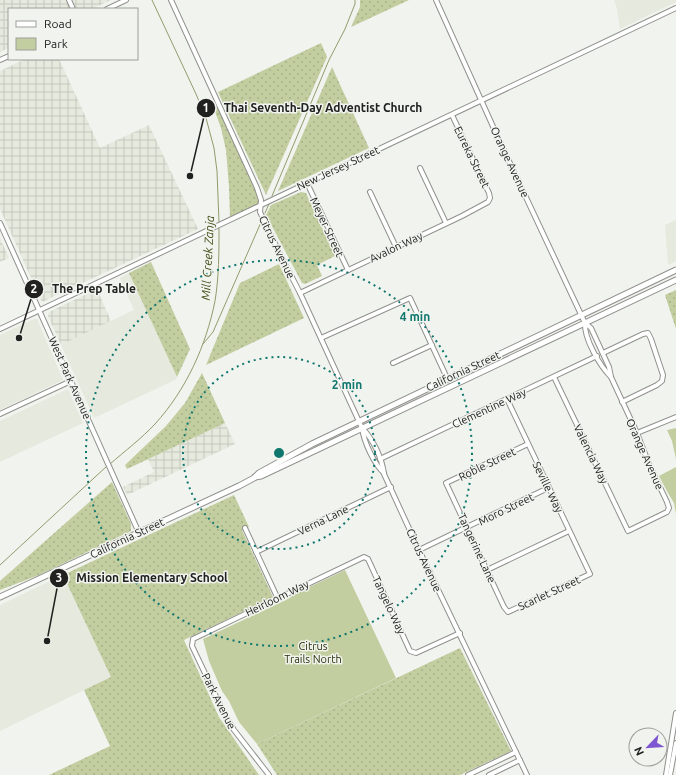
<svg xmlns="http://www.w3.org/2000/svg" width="676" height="775" font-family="Ubuntu,sans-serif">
<defs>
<pattern id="industrial-grid" width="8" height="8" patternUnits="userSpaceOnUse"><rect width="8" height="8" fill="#e6e9dd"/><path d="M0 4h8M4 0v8" fill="none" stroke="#c5c8bd"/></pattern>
<pattern id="grass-dots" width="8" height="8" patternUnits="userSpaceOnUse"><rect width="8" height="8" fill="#c2cea0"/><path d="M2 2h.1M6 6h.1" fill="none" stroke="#a6b189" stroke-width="1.8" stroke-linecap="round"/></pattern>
</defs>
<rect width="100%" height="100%" fill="#f1f3ee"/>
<!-- built -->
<g fill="#e6e9dd">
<path d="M614,0H676V2L620,29L617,9Z"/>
<path d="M676,220V261L668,265L665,225Z"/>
<path d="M129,273L177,377L175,380L94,418L61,345L134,310L120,278Z"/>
<path d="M34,319H37L63,380L0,410V335Z"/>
<path d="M68,389L83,423L0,462V421Z"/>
<path d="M63,575L111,677L0,731V605Z"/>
</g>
<!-- industrial -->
<g fill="url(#industrial-grid)">
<path d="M0,0H111L92,9H9V48L0,52Z"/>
<path d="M25,59H59L100,148L149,125L198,229L42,302L0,209V71Z"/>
<path d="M0,238L9,258L0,262Z"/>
<path d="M97,289L111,321L61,345L48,316L49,312Z"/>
<path d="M225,423L235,444L127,495L123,487L154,472L148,459Z"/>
</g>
<!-- grass -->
<g fill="url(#grass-dots)">
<path d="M360,0H409L351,27L360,7Z"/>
<path d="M321,43L327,57L266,195L218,92Z"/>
<path d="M332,67L369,148L278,191Z"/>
<path d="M216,102L259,197L258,203L255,206L230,217L229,187L226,150L221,128L214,109Z"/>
<path d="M301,192L306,193L335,256L317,265L322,276L305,284L302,283L266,215L271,205Z"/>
<path d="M151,262L190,349L177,377L129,273Z"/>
<path d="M279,264L304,318L206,365L240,283Z"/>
<path d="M676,290V329L665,295Z"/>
<path d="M202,373L225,423L127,469L125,465L166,426L185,403Z"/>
<path d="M112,482L131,524V531L39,575L0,590V581Z"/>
<path d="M234,495L249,527L242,530L273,597L184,640L219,717L259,775H49L110,746L84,690L111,677L63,575Z"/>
<path d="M460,648L511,751L460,775H277L257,744Z"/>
</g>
<!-- green -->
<g fill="#c2cea0">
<path d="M676,428V459L672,441L667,430Z"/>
<path d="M676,467V514L674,503L668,493L659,476Z"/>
<path d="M345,570L396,678L257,744L239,722L229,701L222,691L209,661L203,639L286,600L301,591Z"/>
</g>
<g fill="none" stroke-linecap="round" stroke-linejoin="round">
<!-- stream -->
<g stroke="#909c6c" stroke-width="1">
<path d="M152,0L196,94L206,118L214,148L217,171L219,222"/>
<path d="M272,196L329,60L345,29L355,4V0"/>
<path d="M265,213L269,204"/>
<path d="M203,344L213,332L262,220"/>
<path d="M110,464C125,451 142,438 155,424C186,390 206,346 215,301C219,277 219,252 219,228"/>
<path d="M0,565L107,466"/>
</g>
<defs>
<g id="minor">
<path d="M69,0L73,9"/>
<path d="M171,0L257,188L261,200L260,212L281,256L300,293L362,428C373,439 382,458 384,474L419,550L527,775"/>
<path d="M436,0L500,142L585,323L591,328L609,367L611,377L637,433L649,464L667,502L669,508L667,512L628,531L554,377"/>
<path d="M107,9L126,0"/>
<path d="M0,60L9,56"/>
<path d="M420,168L446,223"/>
<path d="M307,183L348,270"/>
<path d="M370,192L396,247"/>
<path d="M0,223L139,533"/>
<path d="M300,293L462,216L488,202L490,198L489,193L452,115"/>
<path d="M585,323C584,339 600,366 611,377"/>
<path d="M0,329L676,8"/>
<path d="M321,338L410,298L447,378"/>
<path d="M603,353L643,334L648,333L651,339L663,375L662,381L657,385L622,402"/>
<path d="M393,363L432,345"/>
<path d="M507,399L590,574L508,612L504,607L446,483L528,444"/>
<path d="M0,414L71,381"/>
<path d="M362,428C364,442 374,464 384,473"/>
<path d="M637,433L676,417"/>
<path d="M380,459L597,356"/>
<path d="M245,528L278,599"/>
<path d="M419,550L548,488"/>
<path d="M256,552L391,487"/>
<path d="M487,570L569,531"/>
<path d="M269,775L234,730L223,711L192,646L193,639L364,557L368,559L410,651L416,653L460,633"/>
<path d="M468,775L516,752"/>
<path d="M489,775L520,760"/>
<path d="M666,775L676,713"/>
<path d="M670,775L676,743"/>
</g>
<g id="major">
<path d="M255,477L261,476L676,280"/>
<path d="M0,597L239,486L254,478L259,473L312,444L676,270"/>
</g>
</defs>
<!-- minor casing -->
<use href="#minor" stroke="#90918d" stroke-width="6"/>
<!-- major casing -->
<use href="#major" stroke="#90918d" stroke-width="7"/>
<!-- minor -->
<use href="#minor" stroke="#fff" stroke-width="4"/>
<!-- major -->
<use href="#major" stroke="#fff" stroke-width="5"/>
</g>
<!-- distance rings -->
<g fill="none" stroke="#0f766e" stroke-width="2" stroke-dasharray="2 4">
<circle cx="279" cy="453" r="96"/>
<circle cx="279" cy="453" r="193"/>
</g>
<g text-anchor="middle" stroke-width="3" stroke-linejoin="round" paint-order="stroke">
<!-- street labels -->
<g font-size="11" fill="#21211f" stroke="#f1f3ee">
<text transform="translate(472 157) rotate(64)" y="4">Eureka Street</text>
<text transform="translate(510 162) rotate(65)" y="4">Orange Avenue</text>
<text transform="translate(338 168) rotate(-25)" y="4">New Jersey Street</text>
<text transform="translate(327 227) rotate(65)" y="4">Meyer Street</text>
<text transform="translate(277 247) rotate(64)" y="4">Citrus Avenue</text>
<text transform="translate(396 247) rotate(-25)" y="4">Avalon Way</text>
<text transform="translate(463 371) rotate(-25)" y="4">California Street</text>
<text transform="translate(70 378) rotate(66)" y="4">West Park Avenue</text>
<text transform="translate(489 408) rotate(-25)" y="4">Clementine Way</text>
<text transform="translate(591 454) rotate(64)" y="4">Valencia Way</text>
<text transform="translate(645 454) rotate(66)" y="4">Orange Avenue</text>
<text transform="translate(487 464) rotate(-26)" y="4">Roble Street</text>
<text transform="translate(548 487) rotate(64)" y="4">Seville Way</text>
<text transform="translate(506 509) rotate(-26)" y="4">Moro Street</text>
<text transform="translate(323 520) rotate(-26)" y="4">Verna Lane</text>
<text transform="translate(127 538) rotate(-25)" y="4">California Street</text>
<text transform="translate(477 548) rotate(65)" y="4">Tangerine Lane</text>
<text transform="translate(424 560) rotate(65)" y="4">Citrus Avenue</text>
<text transform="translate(549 593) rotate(-25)" y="4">Scarlet Street</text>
<text transform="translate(277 598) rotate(-26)" y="4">Heirloom Way</text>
<text transform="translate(389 605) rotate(65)" y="4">Tangelo Way</text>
<text transform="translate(219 701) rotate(63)" y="4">Park Avenue</text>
</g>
<!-- park labels -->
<g font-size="11" fill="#282f08" stroke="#f1f3ee">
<text x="313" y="650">Citrus<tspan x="313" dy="13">Trails North</tspan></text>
</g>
<!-- water labels -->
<g font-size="12" font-style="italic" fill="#434e17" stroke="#f1f3ee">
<text transform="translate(208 258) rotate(-87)" y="4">Mill Creek Zanja</text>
</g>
</g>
<circle cx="279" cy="453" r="6" fill="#0f766e" stroke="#f1f3ee" stroke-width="2"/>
<g font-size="12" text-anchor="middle" font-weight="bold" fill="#0f766e" stroke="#f1f3ee" stroke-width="3" stroke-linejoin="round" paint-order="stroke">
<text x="415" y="321">4 min</text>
<text x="347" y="389">2 min</text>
</g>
<!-- callouts -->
<path fill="none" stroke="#21211f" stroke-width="1.5" d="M190 176L206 108M19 338L34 289M47 641L59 578"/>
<g fill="#21211f" stroke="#f1f3ee" stroke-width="1.5">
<circle cx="190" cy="176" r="4"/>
<circle cx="19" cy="338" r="4"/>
<circle cx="47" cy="641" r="4"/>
<circle cx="206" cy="108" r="10"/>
<circle cx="34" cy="289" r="10"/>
<circle cx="59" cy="578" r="10"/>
</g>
<g font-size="12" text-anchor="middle" font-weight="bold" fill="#fff">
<text x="206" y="112">1</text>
<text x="34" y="293">2</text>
<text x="59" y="582">3</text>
</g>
<g font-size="12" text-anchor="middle" font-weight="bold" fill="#21211f" stroke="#f1f3ee" stroke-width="3" stroke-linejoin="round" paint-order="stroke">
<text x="323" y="112">Thai Seventh-Day Adventist Church</text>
<text x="94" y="293">The Prep Table</text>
<text x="152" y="582">Mission Elementary School</text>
</g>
<!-- legend -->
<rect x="8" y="8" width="130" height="52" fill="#f1f3ee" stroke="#9e9f9b"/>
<rect x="16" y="21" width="20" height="6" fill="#ffffff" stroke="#9e9f9b"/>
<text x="44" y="28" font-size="12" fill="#21211f">Road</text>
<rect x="16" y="38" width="20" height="12" fill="#c2cea0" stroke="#9e9f9b"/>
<text x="44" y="48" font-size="12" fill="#21211f">Park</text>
<!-- north arrow -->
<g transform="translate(648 747) rotate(245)"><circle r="19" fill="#f1f3ee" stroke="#9e9f9b"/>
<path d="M0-3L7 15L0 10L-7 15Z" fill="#7d57d1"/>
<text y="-6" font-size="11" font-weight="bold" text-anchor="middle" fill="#21211f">N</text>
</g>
</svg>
